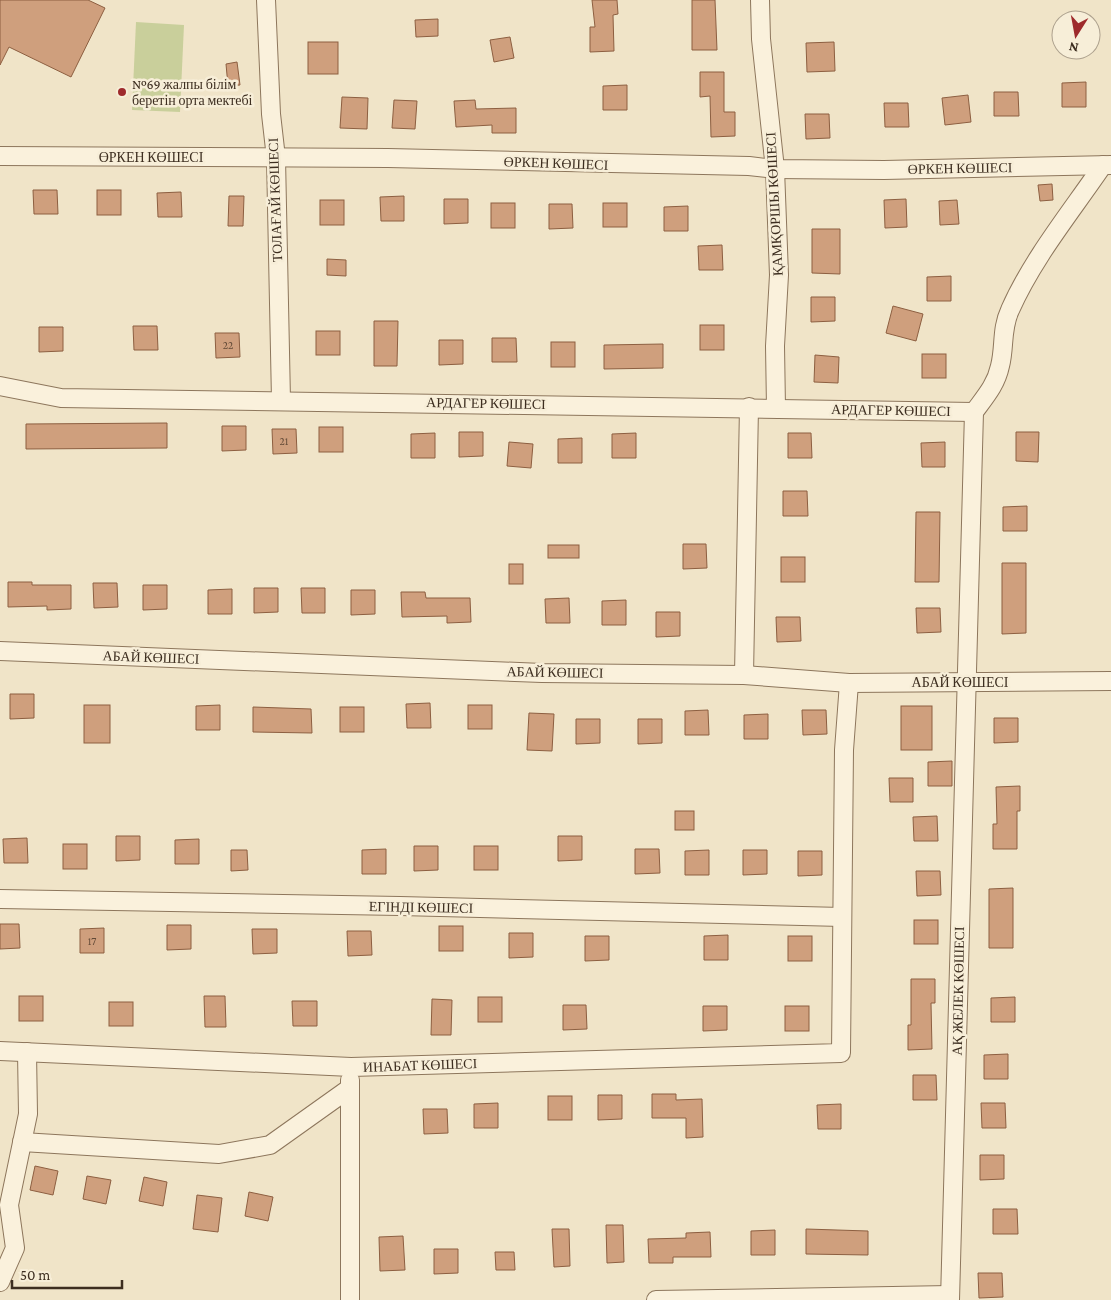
<svg xmlns="http://www.w3.org/2000/svg" width="1111" height="1300" font-family="'Crimson Pro',serif">
<rect width="100%" height="100%" fill="#f0e4c8"/>
<!-- green -->
<path fill="#c9cf9b" d="M136,22L184,25L180,112L132,110Z"/>
<!-- building -->
<g fill="#cf9f7d" stroke="#8d5f41">
<path d="M0,0H88L105,8L71,77L9,47L0,65Z"/>
<path d="M592,0H617L618,14L613,15L614,51L590,52V27H595Z"/>
<path d="M692,0H715L717,50H692Z"/>
<path d="M438,19V36L416,37L415,20Z"/>
<path d="M510,37L514,58L494,62L490,40Z"/>
<rect x="308" y="42" width="30" height="32"/>
<path d="M834,42L835,71L807,72L806,43Z"/>
<path d="M237,62L240,85L228,86L226,64Z"/>
<path d="M700,72H724V112H735V136L711,137L710,96L700,97Z"/>
<path d="M1086,82V107H1062V83Z"/>
<path d="M627,85V110H603V86Z"/>
<path d="M994,92H1018L1019,116H994Z"/>
<path d="M968,95L971,122L945,125L942,98Z"/>
<path d="M342,97L368,98L367,129L340,128Z"/>
<path d="M394,100L417,101L415,129L392,128Z"/>
<path d="M475,100L476,109L516,108V133H492V125L456,127L454,101Z"/>
<path d="M884,103H908L909,127H885Z"/>
<path d="M805,114H829L830,138L806,139Z"/>
<path d="M1052,184L1053,200L1040,201L1038,185Z"/>
<path d="M33,190H57L58,214H34Z"/>
<rect x="97" y="190" width="24" height="25"/>
<path d="M181,192L182,217H158L157,193Z"/>
<path d="M229,196H244L243,226H228Z"/>
<path d="M404,196V221H381L380,197Z"/>
<path d="M444,199H468V223L444,224Z"/>
<path d="M906,199L907,227L885,228L884,200Z"/>
<rect x="320" y="200" width="24" height="25"/>
<path d="M957,200L959,224L940,225L939,201Z"/>
<rect x="491" y="203" width="24" height="25"/>
<rect x="603" y="203" width="24" height="24"/>
<path d="M549,204H572L573,228L549,229Z"/>
<path d="M688,206V231H664V207Z"/>
<path d="M812,229H840V274L812,273Z"/>
<path d="M722,245L723,270H699L698,246Z"/>
<path d="M327,259L346,260V276L327,275Z"/>
<path d="M951,276V301H927V277Z"/>
<path d="M811,297H835V321L811,322Z"/>
<path d="M893,306L923,314L916,341L886,333Z"/>
<path d="M374,321H398L397,366H374Z"/>
<rect x="700" y="325" width="24" height="25"/>
<path d="M133,326H157L158,350H134Z"/>
<path d="M39,327H63V351L39,352Z"/>
<rect x="316" y="331" width="24" height="24"/>
<path d="M215,333H239L240,357L216,358Z"/>
<path d="M492,338H516L517,362H492Z"/>
<path d="M439,340H463V364L439,365Z"/>
<rect x="551" y="342" width="24" height="25"/>
<path d="M663,344V368L604,369V345Z"/>
<rect x="922" y="354" width="24" height="24"/>
<path d="M815,355L839,357L838,383L814,382Z"/>
<path d="M167,423V448L26,449V424Z"/>
<path d="M222,426H246V450L222,451Z"/>
<rect x="319" y="427" width="24" height="25"/>
<path d="M272,429H296L297,453L273,454Z"/>
<path d="M459,432H483V456L459,457Z"/>
<path d="M1016,432H1039L1038,462L1016,461Z"/>
<path d="M435,433V458H411V434Z"/>
<path d="M636,433V458H612V434Z"/>
<path d="M788,433H811L812,458H788Z"/>
<path d="M582,438V463H558V439Z"/>
<path d="M509,442L533,444L531,468L507,466Z"/>
<path d="M945,442V467H922L921,443Z"/>
<path d="M783,491H807L808,516H783Z"/>
<path d="M1027,506V531H1003V507Z"/>
<path d="M916,512H940L939,582H915Z"/>
<path d="M683,544H706L707,568L683,569Z"/>
<rect x="548" y="545" width="31" height="13"/>
<rect x="781" y="557" width="24" height="25"/>
<path d="M1002,563H1026V633L1002,634Z"/>
<rect x="509" y="564" width="14" height="20"/>
<path d="M8,582H32V585H71V609L47,610V606L8,607Z"/>
<path d="M93,583H117L118,607L94,608Z"/>
<path d="M143,585H167V609L143,610Z"/>
<path d="M254,588H278V612L254,613Z"/>
<path d="M301,588H325V613H302Z"/>
<path d="M232,589V614H208V590Z"/>
<path d="M351,590H375V614L351,615Z"/>
<path d="M401,592H425L426,598H470L471,622L447,623V616L402,617Z"/>
<path d="M569,598L570,623H546L545,599Z"/>
<path d="M626,600V625H602V601Z"/>
<path d="M916,608H940L941,632L917,633Z"/>
<path d="M656,612H680V636L656,637Z"/>
<path d="M776,617H800L801,641L777,642Z"/>
<path d="M10,694H34V718L10,719Z"/>
<path d="M430,703L431,728H407L406,704Z"/>
<rect x="84" y="705" width="26" height="38"/>
<path d="M220,705V730H196V706Z"/>
<rect x="468" y="705" width="24" height="24"/>
<rect x="901" y="706" width="31" height="44"/>
<path d="M253,707L311,709L312,733L253,732Z"/>
<rect x="340" y="707" width="24" height="25"/>
<path d="M708,710L709,735H685V711Z"/>
<path d="M802,710H826L827,734L803,735Z"/>
<path d="M529,713L554,714L552,751L527,750Z"/>
<path d="M768,714V739H744V715Z"/>
<path d="M994,718H1018V742L994,743Z"/>
<path d="M576,719H600V743L576,744Z"/>
<path d="M638,719H662V743L638,744Z"/>
<path d="M952,761V786H928V762Z"/>
<path d="M889,778H913V802H890Z"/>
<path d="M1020,786V811H1017V849H993V824H997L996,787Z"/>
<rect x="675" y="811" width="19" height="19"/>
<path d="M937,816L938,841H914L913,817Z"/>
<path d="M116,836H140V860L116,861Z"/>
<path d="M558,836H582V860L558,861Z"/>
<path d="M27,838L28,863H4L3,839Z"/>
<path d="M199,839V864H175V840Z"/>
<rect x="63" y="844" width="24" height="25"/>
<path d="M414,846H438V870L414,871Z"/>
<rect x="474" y="846" width="24" height="24"/>
<path d="M386,849V874H362V850Z"/>
<path d="M635,849H659L660,873L635,874Z"/>
<path d="M231,850H247L248,870L231,871Z"/>
<path d="M709,850V875H685V851Z"/>
<path d="M743,850H767V874L743,875Z"/>
<path d="M798,851H822V875L798,876Z"/>
<path d="M916,871H940L941,895L917,896Z"/>
<path d="M1013,888V948H989V889Z"/>
<rect x="914" y="920" width="24" height="24"/>
<path d="M0,924H19L20,948L0,949Z"/>
<path d="M167,925H191V949L167,950Z"/>
<rect x="439" y="926" width="24" height="25"/>
<path d="M104,928V953H80V929Z"/>
<path d="M252,929H277V953L253,954Z"/>
<path d="M347,931H371L372,955L348,956Z"/>
<path d="M509,933H533V957L509,958Z"/>
<path d="M728,935V960H704V936Z"/>
<path d="M585,936H609V960L585,961Z"/>
<rect x="788" y="936" width="24" height="25"/>
<path d="M911,979H935V1003H931L932,1049L908,1050V1025H911Z"/>
<rect x="19" y="996" width="24" height="25"/>
<path d="M204,996H225L226,1027H205Z"/>
<rect x="478" y="997" width="24" height="25"/>
<path d="M1015,997V1022H991V998Z"/>
<path d="M432,999L452,1000L451,1035H431Z"/>
<path d="M292,1001H317V1026H293Z"/>
<rect x="109" y="1002" width="24" height="24"/>
<path d="M563,1005H586L587,1029L563,1030Z"/>
<path d="M703,1006H727V1030L703,1031Z"/>
<rect x="785" y="1006" width="24" height="25"/>
<path d="M1008,1054V1079H984V1055Z"/>
<path d="M913,1075H936L937,1100H913Z"/>
<path d="M652,1094H676V1100L702,1099L703,1137L686,1138V1118H652Z"/>
<path d="M598,1095H622V1119L598,1120Z"/>
<rect x="548" y="1096" width="24" height="24"/>
<path d="M498,1103V1128H474V1104Z"/>
<path d="M981,1103H1005L1006,1128H982Z"/>
<path d="M841,1104V1129H818L817,1105Z"/>
<path d="M423,1109H447L448,1133L424,1134Z"/>
<path d="M980,1155H1004V1179L980,1180Z"/>
<path d="M35,1166L58,1171L53,1195L30,1190Z"/>
<path d="M87,1176L111,1180L106,1204L83,1199Z"/>
<path d="M144,1177L167,1182L163,1206L139,1201Z"/>
<path d="M249,1192L273,1197L268,1221L245,1216Z"/>
<path d="M197,1195L222,1198L218,1232L193,1229Z"/>
<path d="M993,1209H1017L1018,1234H993Z"/>
<path d="M606,1225H623L624,1262L607,1263Z"/>
<path d="M552,1229H569L570,1266L554,1267Z"/>
<path d="M806,1229L868,1231V1255L806,1254Z"/>
<path d="M775,1230V1255H751V1231Z"/>
<path d="M710,1232L711,1257H673V1263H649L648,1239L686,1238V1233Z"/>
<path d="M403,1236L405,1270L380,1271L379,1237Z"/>
<path d="M434,1249H458V1273L434,1274Z"/>
<path d="M495,1252H514L515,1270H496Z"/>
<path d="M978,1273H1002L1003,1297L979,1298Z"/>
</g>
<g fill="none" stroke-linecap="round" stroke-linejoin="round">
<defs>
<g id="minor">
<path d="M266,0L271,114L276,158L281,400"/>
<path d="M760,0L761,39L775,169L779,275L775,346L776,408"/>
<path d="M0,156L388,158L749,166L775,169L884,170L1111,165"/>
<path d="M0,386L61,398L974,412"/>
<path d="M0,651L542,673L744,675L849,683L1111,681"/>
<path d="M744,675L749,407"/>
<path d="M0,899L400,906L842,917"/>
<path d="M0,1051L351,1067L841,1053L844,750L849,683"/>
<path d="M22,1142L219,1154L270,1145L350,1088"/>
<path d="M0,1282L15,1248L9,1205L28,1114L27,1052"/>
<path d="M350,1300V1080"/>
<path d="M656,1300L950,1295"/>
<path d="M950,1300L974,412C985,397 996,385 1000,366C1005,347 1001,329 1010,310C1033,258 1071,212 1103,165"/>
</g>
</defs>
<!-- minor casing -->
<use href="#minor" stroke="#8d765c" stroke-width="20"/>
<!-- minor -->
<use href="#minor" stroke="#faf1dc" stroke-width="18"/>
</g>
<!-- markers -->
<circle fill="#9e2a2b" stroke="#f7eed8" stroke-width="2" cx="122" cy="92" r="5"/>
<g text-anchor="middle" stroke-width="5" stroke-linejoin="round" paint-order="stroke">
<!-- number labels -->
<g font-size="11" fill="#624a37">
<text x="228" y="349">22</text>
<text x="284" y="445">21</text>
<text x="92" y="945">17</text>
</g>
<!-- poi labels -->
<g font-size="14" fill="#3d2e20" stroke="#f7eed8" text-anchor="start">
<text x="132" y="89">№69 жалпы білім<tspan x="132" dy="16">беретін орта мектебі</tspan></text>
</g>
<!-- street labels -->
<g font-size="14" fill="#3d2e20" stroke="#f7eed8">
<text x="151" y="162">ӨРКЕН КӨШЕСІ</text>
<text transform="translate(556 163) rotate(2)" y="5">ӨРКЕН КӨШЕСІ</text>
<text transform="translate(960 168) rotate(-1)" y="5">ӨРКЕН КӨШЕСІ</text>
<text transform="translate(275 200) rotate(-92)" y="5">ТОЛАҒАЙ КӨШЕСІ</text>
<text transform="translate(774 204) rotate(-93)" y="5">ҚАМҚОРШЫ КӨШЕСІ</text>
<text transform="translate(486 403) rotate(1)" y="5">АРДАГЕР КӨШЕСІ</text>
<text transform="translate(891 410) rotate(1)" y="5">АРДАГЕР КӨШЕСІ</text>
<text transform="translate(151 657) rotate(2)" y="5">АБАЙ КӨШЕСІ</text>
<text transform="translate(555 672) rotate(1)" y="5">АБАЙ КӨШЕСІ</text>
<text x="960" y="687">АБАЙ КӨШЕСІ</text>
<text transform="translate(421 907) rotate(1)" y="5">ЕГІНДІ КӨШЕСІ</text>
<text transform="translate(958 991) rotate(-89)" y="5">АҚ ЖЕЛЕК КӨШЕСІ</text>
<text transform="translate(420 1065) rotate(-2)" y="5">ИНАБАТ КӨШЕСІ</text>
</g>
</g>
<!-- north arrow -->
<g transform="translate(1076 35) rotate(191)"><circle r="24" fill="#f7eed8" stroke="#ada18e"/>
<path d="M0-4L9 19L0 12L-9 19Z" fill="#9e2a2b"/>
<text y="-8" font-size="14" font-weight="bold" text-anchor="middle" fill="#3d2e20">N</text>
</g>
<!-- scale -->
<path d="M12 1280v8h110v-8" fill="none" stroke="#3d2e20" stroke-width="2.5"/>
<text x="20" y="1280" font-size="15" fill="#3d2e20" stroke="#f7eed8" stroke-width="4" paint-order="stroke">50 m</text>
</svg>
